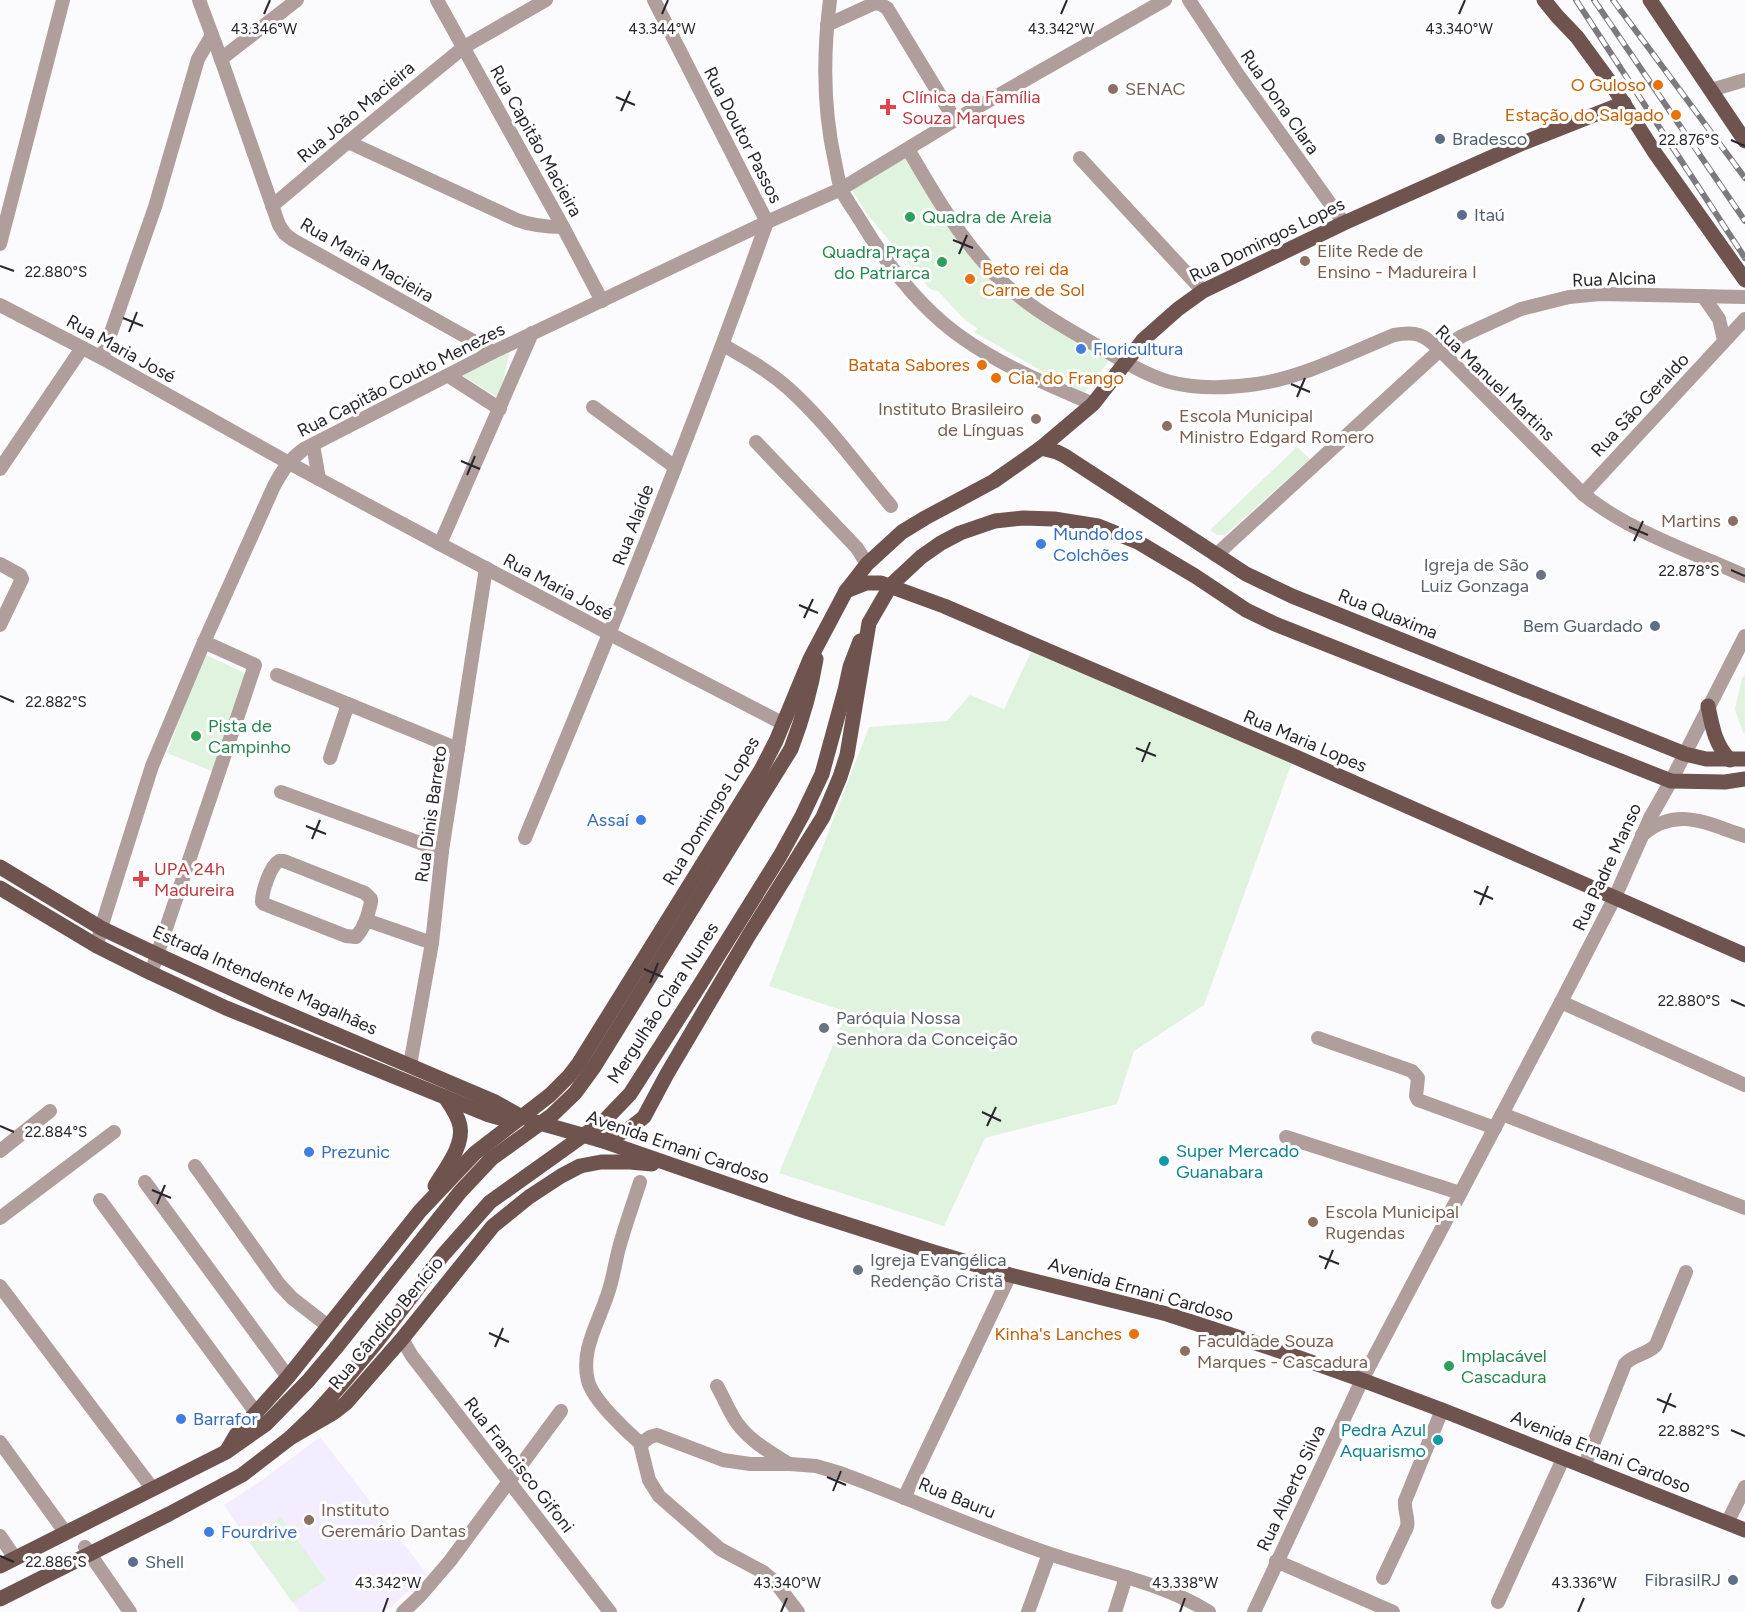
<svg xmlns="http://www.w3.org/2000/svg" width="1745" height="1612" font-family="Figtree,sans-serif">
<rect width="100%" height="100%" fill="#fbfafd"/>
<!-- industrial -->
<path fill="#f3edff" d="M320,1437L427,1574L393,1605L381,1612H300L244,1535L224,1505L258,1483Z"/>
<!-- green -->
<g fill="#e0f3df">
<path d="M905,155L981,266L1111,358L1084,393L1050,376L974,332L978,329L963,318L938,291L930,289L867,214L852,190Z"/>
<path d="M510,351L499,398L460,374Z"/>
<path d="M1297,447L1310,459L1225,535H1217L1210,530Z"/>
<path d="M1032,650L1292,762L1204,1005L1134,1051L1117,1104L985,1138L944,1226L779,1173L847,1012L769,986L869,727L947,721L970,695L1004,709Z"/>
<path d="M204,654L247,674L214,772L167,753Z"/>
<path d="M1745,675V732L1743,733L1735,709L1742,678Z"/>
<path d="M281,1517L326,1580L293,1603L248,1540Z"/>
</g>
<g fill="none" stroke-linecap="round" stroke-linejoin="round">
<!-- minor -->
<g stroke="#af9e9b" stroke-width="14">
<path d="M199,0L221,59L279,225L285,234L293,240L493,352"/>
<path d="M437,0L563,227L602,301"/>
<path d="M830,0C823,54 823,109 835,162C837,171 838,181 841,189C846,200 854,210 860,220C887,265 920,309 964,339C1004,367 1049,385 1093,404"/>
<path d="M1189,0L1239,76L1344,223"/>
<path d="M827,25L873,4L878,3L887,8L955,120"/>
<path d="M221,59L297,0"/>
<path d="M1711,90L1745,80"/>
<path d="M348,142L517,220C533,226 547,227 563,227"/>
<path d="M908,149C930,187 952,225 981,259C1012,298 1058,324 1101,348C1123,361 1146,375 1170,382C1196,389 1230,388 1257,384C1304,377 1350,353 1394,335C1417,331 1423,334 1440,350L1583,494C1630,532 1690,551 1745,576"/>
<path d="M1080,158L1203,291"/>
<path d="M272,206L348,142L464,47L546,0"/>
<path d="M0,244L63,0"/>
<path d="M1703,296L1719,319L1724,340"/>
<path d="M0,305L102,358L289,463L440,544L610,634L782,723"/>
<path d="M723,345C746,358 769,371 788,388C827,423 858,467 891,506"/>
<path d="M102,358L155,207L198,59L212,35"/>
<path d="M449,376L500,409"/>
<path d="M593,407L675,467"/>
<path d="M756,442L857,548L867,564"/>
<path d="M313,445L319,479"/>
<path d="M0,469L82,348"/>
<path d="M1583,494L1745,319"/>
<path d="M440,544L532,333"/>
<path d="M1216,555L1440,350L1462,336L1521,309L1569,297L1600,294L1745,297"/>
<path d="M0,564L20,575L22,579L0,625"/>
<path d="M277,675L458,749"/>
<path d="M330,758L348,704"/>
<path d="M281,792L442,851"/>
<path d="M1642,835C1677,805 1707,824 1745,836"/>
<path d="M525,838C610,634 693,430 767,222L654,0"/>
<path d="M279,861H284L365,893L371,899V902C368,915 365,927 356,937L346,936L264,904L262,902C262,892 270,866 279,861Z"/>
<path d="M366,920L432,943"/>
<path d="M97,946L101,928L152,766L204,642L274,486C282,471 290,459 304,449L493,352L767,222L841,189L955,120L1165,0"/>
<path d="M151,973L255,665L204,642"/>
<path d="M1561,1002L1745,1085"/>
<path d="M1318,1038L1412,1071L1418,1078L1416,1096L1418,1100L1495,1128"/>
<path d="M410,1065L432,943L442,851L486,568"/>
<path d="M1502,1114L1745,1208"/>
<path d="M1286,1137L1460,1193"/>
<path d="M0,1151L50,1111"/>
<path d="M195,1166L279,1284L292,1298L328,1326"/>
<path d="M145,1182L288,1377"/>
<path d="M640,1182C633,1204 625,1226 619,1248C615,1263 613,1279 608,1293C599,1322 580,1350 588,1381C593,1400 626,1431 641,1444"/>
<path d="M100,1200L257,1414"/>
<path d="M0,1218L114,1132"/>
<path d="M0,1286L152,1488"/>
<path d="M402,1339L412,1356L610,1612"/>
<path d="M717,1386C724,1398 729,1412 737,1423C751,1442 770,1452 789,1464"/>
<path d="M0,1442L65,1532"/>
<path d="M1584,1467L1625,1364C1634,1354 1647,1355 1656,1345L1686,1272"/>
<path d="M904,1498L1010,1275"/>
<path d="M1727,1523L1745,1487"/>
<path d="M0,1536L15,1558"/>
<path d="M85,1547L130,1612"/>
<path d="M1276,1561L1393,1612"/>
<path d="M1383,1578L1407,1527C1409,1518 1404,1511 1405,1501L1442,1410"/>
<path d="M1498,1602L1563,1459"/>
<path d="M403,1612L419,1597L450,1561L561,1411"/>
<path d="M798,1612L775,1582L763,1572L720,1549L659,1496L649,1480L641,1448L643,1442L650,1437L657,1435L723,1460L750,1464H790L816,1466L840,1473C911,1499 979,1530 1050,1554C1103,1572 1161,1582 1209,1612"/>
<path d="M1028,1612L1049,1554"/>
<path d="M1115,1612L1126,1577"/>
<path d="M1254,1612L1362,1380L1561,1002L1615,897L1650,818L1671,781L1745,636"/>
</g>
<!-- major -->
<g stroke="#6f534e" stroke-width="15">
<path d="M1544,0L1557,16L1577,37L1610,82L1655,153L1745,280"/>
<path d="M1650,0L1745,141"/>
<path d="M1041,448L1057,452L1065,456L1246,574L1292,596L1685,754L1706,759H1745"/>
<path d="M846,591L866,583H881L944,606L1298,758L1745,955"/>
<path d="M1708,706C1712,726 1715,745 1730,760"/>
<path d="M0,867L101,928L158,955L272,1007L495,1102L522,1117L531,1120"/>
<path d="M0,888L97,946L151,973L226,1008L489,1115C501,1119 509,1120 522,1117"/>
<path d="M600,1140L796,1208L930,1251L1010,1275L1167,1314L1283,1352L1362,1380L1442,1410L1745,1530"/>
<path d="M605,1141L629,1129L644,1117L667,1074L749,935L823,817L840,777L847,755L869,623L891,585L921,557L941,543L960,533L995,521L1023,518L1054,519L1098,526L1138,542L1195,576L1246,610L1275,624L1671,781L1725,782L1745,779"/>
<path d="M435,1186C445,1169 464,1146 460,1126C458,1115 451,1106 445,1097"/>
<path d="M290,1438L316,1413L341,1385L376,1343L443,1255L490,1202L605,1120L630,1094L696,991L780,856L802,816L822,774L845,690L850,667L860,641"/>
<path d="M226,1452L236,1435L288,1377L420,1211L475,1153L550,1095L569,1076L579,1063L761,770L776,741L810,659L846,591L867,564L902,532L925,518L994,481L1041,448L1093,404L1144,339L1178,309L1203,291L1344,223L1523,143L1624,103"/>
<path d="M0,1566L226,1452L266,1424L308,1381L335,1349L460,1192L491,1159L552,1115L575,1093L594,1067L791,749C802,720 811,690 816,659"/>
<path d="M0,1599L169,1514L242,1475L290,1438L333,1413L346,1403L402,1339L493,1226L529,1197L561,1176L580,1166L601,1162H630L652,1164"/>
</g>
<defs>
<g id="rail">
<path d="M1576,0L1745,258"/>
<path d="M1594,0L1745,221"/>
<path d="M1613,0L1745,178"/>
</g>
</defs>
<!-- rail casing -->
<use href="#rail" stroke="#7c7a7f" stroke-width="6"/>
<!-- rail -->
<use href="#rail" stroke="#fff" stroke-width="4" stroke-dasharray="11" stroke-linecap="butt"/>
<!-- major-bridge -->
<path stroke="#6f534e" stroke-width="15" d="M536,1122L600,1140"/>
</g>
<!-- ticks -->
<path fill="none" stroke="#28262c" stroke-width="2" d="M264,14L270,0M662,14L668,0M1061,14L1067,0M1459,14L1465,0M616,97L635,105M621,111L630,91M1731,140L1745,146M953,240L973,248M959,254L967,235M0,266L14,271M123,318L143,326M129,332L137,312M1291,384L1310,392M1297,397L1305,378M461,461L480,469M467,475L475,456M1629,527L1648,535M1634,541L1643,521M1731,570L1745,576M799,605L818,613M804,618L813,599M0,696L14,702M1136,748L1156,756M1142,762L1150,742M306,826L326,834M312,839L320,820M1474,891L1493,899M1480,905L1488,886M644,969L663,977M650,983L658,963M1731,1000L1745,1006M982,1112L1001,1121M0,1126L14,1132M987,1126L996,1107M152,1190L171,1198M157,1204L165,1185M1319,1256L1339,1264M1325,1269L1333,1250M489,1333L509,1342M495,1347L503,1328M1657,1399L1676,1407M1663,1413L1671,1393M1731,1430L1745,1436M827,1477L846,1485M833,1491L841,1471M0,1556L14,1562M383,1612L388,1598M781,1612L787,1598M1180,1612L1185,1598M1578,1612L1584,1598"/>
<!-- markers -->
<g fill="#e8710a" stroke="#fff" stroke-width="2">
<circle cx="1658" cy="85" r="6"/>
<circle cx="1676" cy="115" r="6"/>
<circle cx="970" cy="279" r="6"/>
<circle cx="982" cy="365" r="6"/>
<circle cx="996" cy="378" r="6"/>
<circle cx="1134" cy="1334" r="6"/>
</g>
<g fill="#8d6e63" stroke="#fff" stroke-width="2">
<circle cx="1113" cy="89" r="6"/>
<circle cx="1305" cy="261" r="6"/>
<circle cx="1036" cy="419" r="6"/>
<circle cx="1167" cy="426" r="6"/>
<circle cx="1733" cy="521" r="6"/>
<circle cx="1313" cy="1222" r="6"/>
<circle cx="1185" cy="1351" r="6"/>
<circle cx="309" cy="1520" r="6"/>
</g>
<g fill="#e0444e" stroke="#fff" stroke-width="2">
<path d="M885 98h6v6h6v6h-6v6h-6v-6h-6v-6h6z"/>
<path d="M138 870h6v6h6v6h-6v6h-6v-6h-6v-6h6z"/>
</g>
<g fill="#5c6f8a" stroke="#fff" stroke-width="2">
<circle cx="1440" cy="139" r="6"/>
<circle cx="1462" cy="215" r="6"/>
<circle cx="1655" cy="626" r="6"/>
<circle cx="133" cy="1562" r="6"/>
<circle cx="1733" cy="1580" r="6"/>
</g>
<g fill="#2e9e5b" stroke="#fff" stroke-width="2">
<circle cx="910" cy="217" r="6"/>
<circle cx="942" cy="262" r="6"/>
<circle cx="196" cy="736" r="6"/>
<circle cx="1449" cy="1366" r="6"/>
</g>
<g fill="#3f7fe0" stroke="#fff" stroke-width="2">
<circle cx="1081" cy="349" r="6"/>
<circle cx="1041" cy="544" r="6"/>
<circle cx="641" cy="820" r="6"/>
<circle cx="309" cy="1152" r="6"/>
<circle cx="181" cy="1419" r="6"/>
<circle cx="209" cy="1532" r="6"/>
</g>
<g fill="#6b7280" stroke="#fff" stroke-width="2">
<circle cx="1541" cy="575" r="6"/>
<circle cx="824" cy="1028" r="6"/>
<circle cx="858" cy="1270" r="6"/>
</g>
<g fill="#0f9aa8" stroke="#fff" stroke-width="2">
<circle cx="1164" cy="1161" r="6"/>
<circle cx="1438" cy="1440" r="6"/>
</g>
<g text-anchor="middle" stroke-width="6" stroke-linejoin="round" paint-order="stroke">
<!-- food labels -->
<g font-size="18" fill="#c56008" stroke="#fff" text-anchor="end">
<text x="1646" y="91">O Guloso</text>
<text x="1664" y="121">Estação do Salgado</text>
<text x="982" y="275" text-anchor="start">Beto rei da<tspan x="982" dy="21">Carne de Sol</tspan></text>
<text x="970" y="371">Batata Sabores</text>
<text x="1008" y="384" text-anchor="start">Cia. do Frango</text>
<text x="1122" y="1340">Kinha's Lanches</text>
</g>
<!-- education labels -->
<g font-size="18" fill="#785e54" stroke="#fff" text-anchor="start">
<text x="1125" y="95">SENAC</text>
<text x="1317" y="257">Elite Rede de<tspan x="1317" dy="21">Ensino - Madureira I</tspan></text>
<text x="1024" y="415" text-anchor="end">Instituto Brasileiro<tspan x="1024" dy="21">de Línguas</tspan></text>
<text x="1179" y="422">Escola Municipal<tspan x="1179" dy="21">Ministro Edgard Romero</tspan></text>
<text x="1721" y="527" text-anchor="end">Martins</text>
<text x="1325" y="1218">Escola Municipal<tspan x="1325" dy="21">Rugendas</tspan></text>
<text x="1197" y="1347">Faculdade Souza<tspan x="1197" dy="21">Marques - Cascadura</tspan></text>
<text x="321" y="1516">Instituto<tspan x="321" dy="21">Geremário Dantas</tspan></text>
</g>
<!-- health labels -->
<g font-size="18" fill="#be3a42" stroke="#fff" text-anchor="start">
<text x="902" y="103">Clínica da Família<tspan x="902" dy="21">Souza Marques</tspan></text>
<text x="154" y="875">UPA 24h<tspan x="154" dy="21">Madureira</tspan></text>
</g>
<!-- street labels -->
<g font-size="18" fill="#28262c" stroke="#fff">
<text transform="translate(1280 102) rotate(55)" y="6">Rua Dona Clara</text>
<text transform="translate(356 112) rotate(-40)" y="6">Rua João Macieira</text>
<text transform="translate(743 135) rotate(63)" y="6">Rua Doutor Passos</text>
<text transform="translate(536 141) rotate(61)" y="6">Rua Capitão Macieira</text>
<text transform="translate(1267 240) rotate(-26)" y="6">Rua Domingos Lopes</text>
<text transform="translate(367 260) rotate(30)" y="6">Rua Maria Macieira</text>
<text transform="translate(1614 279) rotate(-2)" y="6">Rua Alcina</text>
<text transform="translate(121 349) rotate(29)" y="6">Rua Maria José</text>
<text transform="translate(401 380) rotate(-27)" y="6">Rua Capitão Couto Menezes</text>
<text transform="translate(1495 383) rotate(44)" y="6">Rua Manuel Martins</text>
<text transform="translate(1640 405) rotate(-47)" y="6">Rua São Geraldo</text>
<text transform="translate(633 525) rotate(-69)" y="6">Rua Alaíde</text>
<text transform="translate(558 587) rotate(28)" y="6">Rua Maria José</text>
<text transform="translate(1388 614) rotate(22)" y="6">Rua Quaxima</text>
<text transform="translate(1305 741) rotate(23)" y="6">Rua Maria Lopes</text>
<text transform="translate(711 811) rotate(-59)" y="6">Rua Domingos Lopes</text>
<text transform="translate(431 814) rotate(-82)" y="6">Rua Dinis Barreto</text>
<text transform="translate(1607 867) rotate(-65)" y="6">Rua Padre Manso</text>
<text transform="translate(265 980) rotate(24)" y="6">Estrada Intendente Magalhães</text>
<text transform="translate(663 1003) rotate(-57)" y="6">Mergulhão Clara Nunes</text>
<text transform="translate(678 1147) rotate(19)" y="6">Avenida Ernani Cardoso</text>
<text transform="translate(1141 1290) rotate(16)" y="6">Avenida Ernani Cardoso</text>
<text transform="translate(386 1323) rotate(-50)" y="6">Rua Cândido Benício</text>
<text transform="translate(1601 1452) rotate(22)" y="6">Avenida Ernani Cardoso</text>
<text transform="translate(519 1465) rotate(52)" y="6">Rua Francisco Gifoni</text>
<text transform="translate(1291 1488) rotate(-65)" y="6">Rua Alberto Silva</text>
<text transform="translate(957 1498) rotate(22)" y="6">Rua Bauru</text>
</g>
<!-- service labels -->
<g font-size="18" fill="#4e5e75" stroke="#fff" text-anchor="start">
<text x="1452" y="145">Bradesco</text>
<text x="1474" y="221">Itaú</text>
<text x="1643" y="632" text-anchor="end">Bem Guardado</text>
<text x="145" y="1568">Shell</text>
<text x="1721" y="1586" text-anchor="end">FibrasilRJ</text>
</g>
<!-- leisure labels -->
<g font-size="18" fill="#27864d" stroke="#fff" text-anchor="start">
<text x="922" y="223">Quadra de Areia</text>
<text x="930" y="258" text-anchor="end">Quadra Praça<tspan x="930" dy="21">do Patriarca</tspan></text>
<text x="208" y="732">Pista de<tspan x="208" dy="21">Campinho</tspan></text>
<text x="1461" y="1362">Implacável<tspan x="1461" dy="21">Cascadura</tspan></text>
</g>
<!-- shop labels -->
<g font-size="18" fill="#366cbe" stroke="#fff" text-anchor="start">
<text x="1093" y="355">Floricultura</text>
<text x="1053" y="540">Mundo dos<tspan x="1053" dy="21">Colchões</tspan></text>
<text x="629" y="826" text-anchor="end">Assaí</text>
<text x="321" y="1158">Prezunic</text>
<text x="193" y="1425">Barrafor</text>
<text x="221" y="1538">Fourdrive</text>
</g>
<!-- worship labels -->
<g font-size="18" fill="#5b616d" stroke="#fff" text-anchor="start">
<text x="1529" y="571" text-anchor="end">Igreja de São<tspan x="1529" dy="21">Luiz Gonzaga</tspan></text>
<text x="836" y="1024">Paróquia Nossa<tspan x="836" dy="21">Senhora da Conceição</tspan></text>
<text x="870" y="1266">Igreja Evangélica<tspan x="870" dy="21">Redenção Cristã</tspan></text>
</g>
<!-- culture labels -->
<g font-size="18" fill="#0d838f" stroke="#fff" text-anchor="start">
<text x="1176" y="1157">Super Mercado<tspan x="1176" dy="21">Guanabara</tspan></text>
<text x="1426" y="1436" text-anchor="end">Pedra Azul<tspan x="1426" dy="21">Aquarismo</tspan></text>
</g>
</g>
<g font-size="15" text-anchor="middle" fill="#28262c" stroke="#fff" stroke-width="6" stroke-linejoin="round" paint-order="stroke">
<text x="264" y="34">43.346°W</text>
<text x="662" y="34">43.344°W</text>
<text x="1061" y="34">43.342°W</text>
<text x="1459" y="34">43.340°W</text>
<text x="1689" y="145">22.876°S</text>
<text x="56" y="277">22.880°S</text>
<text x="1689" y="576">22.878°S</text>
<text x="56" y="707">22.882°S</text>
<text x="1689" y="1006">22.880°S</text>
<text x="56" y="1137">22.884°S</text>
<text x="1689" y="1436">22.882°S</text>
<text x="56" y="1567">22.886°S</text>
<text x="388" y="1588">43.342°W</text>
<text x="787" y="1588">43.340°W</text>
<text x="1185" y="1588">43.338°W</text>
<text x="1584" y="1588">43.336°W</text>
</g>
</svg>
